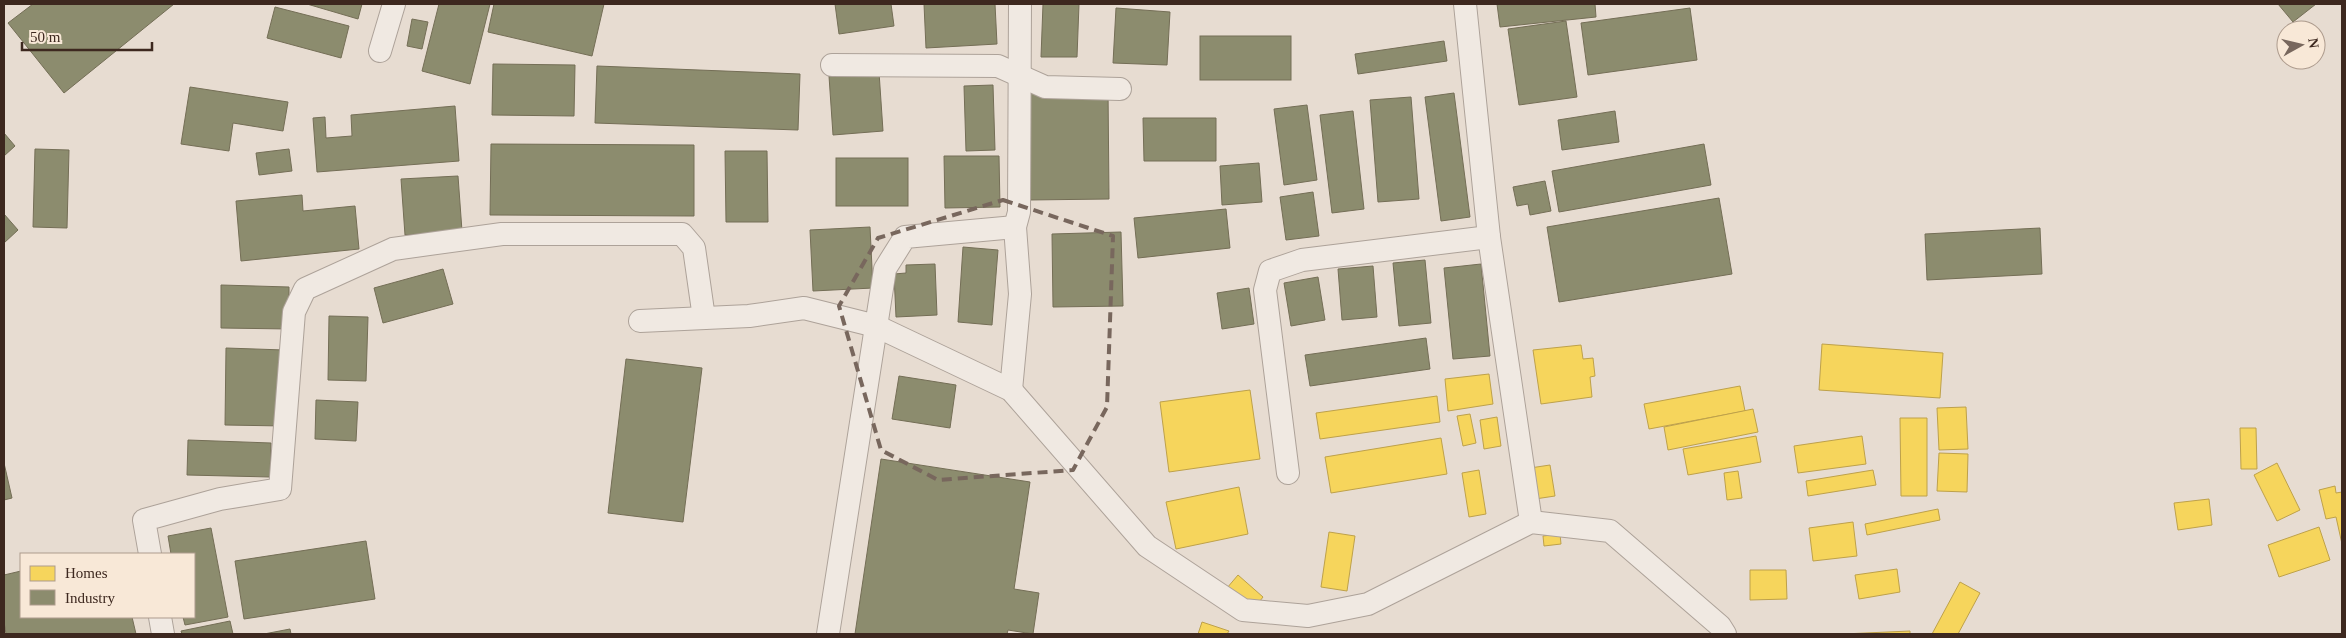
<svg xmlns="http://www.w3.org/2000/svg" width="2346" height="638" font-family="'Times New Roman',serif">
<rect width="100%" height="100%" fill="#e7dcd1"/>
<!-- homes -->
<g fill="#f6d55c" stroke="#bea14a">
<path d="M1822,344L1943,353L1940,398L1819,390Z"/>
<path d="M1581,345L1583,359L1593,358L1595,376L1590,377L1592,397L1541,404L1533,350Z"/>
<path d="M1489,374L1493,404L1448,411L1445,379Z"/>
<path d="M1740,386L1745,411L1649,429L1644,404Z"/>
<path d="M1250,390L1260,459L1169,472L1160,402Z"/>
<path d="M1437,396L1440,422L1320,439L1316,413Z"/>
<path d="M1966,407L1968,449L1939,450L1937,408Z"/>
<path d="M1753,409L1758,432L1668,450L1664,427Z"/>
<path d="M1470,414L1476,443L1463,446L1457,416Z"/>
<path d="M1497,417L1501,446L1484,449L1480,420Z"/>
<path d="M1900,418H1927V496H1901Z"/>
<path d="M2240,428H2256L2257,469H2241Z"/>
<path d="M1756,436L1761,462L1688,475L1683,449Z"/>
<path d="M1862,436L1866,464L1798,473L1794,446Z"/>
<path d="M1441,438L1447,474L1331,493L1325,457Z"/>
<path d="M1939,453L1968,454L1967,492L1937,491Z"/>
<path d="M2277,463L2300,510L2277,521L2254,475Z"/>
<path d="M1550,465L1555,496L1535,499L1530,468Z"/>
<path d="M1479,470L1486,514L1469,517L1462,473Z"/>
<path d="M1873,470L1876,485L1808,496L1806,481Z"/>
<path d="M1738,471L1742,498L1727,500L1724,473Z"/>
<path d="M2335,486L2336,493L2342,492V544L2336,517L2326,519L2319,490Z"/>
<path d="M1239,487L1248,534L1176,549L1166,502Z"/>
<path d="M2209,499L2212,525L2178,530L2174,503Z"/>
<path d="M1938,509L1940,520L1867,535L1865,524Z"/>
<path d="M1853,522L1857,556L1813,561L1809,528Z"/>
<path d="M2319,527L2330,560L2279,577L2268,545Z"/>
<path d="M1329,532L1355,536L1347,591L1321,587Z"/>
<path d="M1560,534L1561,544L1544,546L1543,536Z"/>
<path d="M1897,569L1900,592L1859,599L1855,575Z"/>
<path d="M1750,570H1786L1787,599L1750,600Z"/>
<path d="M1238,575L1263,597L1253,610L1227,588Z"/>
<path d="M1960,582L1980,593L1958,634H1932Z"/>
<path d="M1202,622L1229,631L1227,634H1198Z"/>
<path d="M1910,631V634H1843Z"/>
</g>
<!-- industry -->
<g fill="#8c8c6e" stroke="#746e56">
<path d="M33,4H174L64,93L8,23Z"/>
<path d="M307,4H362L358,19Z"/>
<path d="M439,4H490L470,84L422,71Z"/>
<path d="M494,4H604L592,56L488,32Z"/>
<path d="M835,4H891L894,26L839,34Z"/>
<path d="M924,4H995L997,44L926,48Z"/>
<path d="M1043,4H1079L1077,57H1041Z"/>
<path d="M1497,4H1595L1596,17L1500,27Z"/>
<path d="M2278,4H2316L2293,22Z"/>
<path d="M275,7L349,26L341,58L267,38Z"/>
<path d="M1116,8L1170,12L1167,65L1113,63Z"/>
<path d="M1690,8L1697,60L1588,75L1581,23Z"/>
<path d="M412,19L428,22L422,49L407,46Z"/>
<path d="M1566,21L1577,97L1519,105L1508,29Z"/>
<rect x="1200" y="36" width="91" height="44"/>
<path d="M1444,41L1447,61L1358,74L1355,54Z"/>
<path d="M493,64L575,65L574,116L492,115Z"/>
<path d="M597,66L800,74L798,130L595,123Z"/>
<path d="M879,72L883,131L833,135L829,76Z"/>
<path d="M993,85L995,150L966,151L964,86Z"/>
<path d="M190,87L288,102L283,131L233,123L229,151L181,144Z"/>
<path d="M1108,89L1109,199L1028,200L1027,90Z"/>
<path d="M1454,93L1470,217L1441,221L1425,97Z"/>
<path d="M1411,97L1419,199L1378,202L1370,100Z"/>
<path d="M1307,105L1317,180L1284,185L1274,109Z"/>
<path d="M455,106L459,161L317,172L313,118L325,117L326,138L352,136L351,115Z"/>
<path d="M1353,111L1364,209L1332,213L1320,115Z"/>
<path d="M1615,111L1619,142L1562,150L1558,120Z"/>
<path d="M1143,118H1216V161H1144Z"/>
<path d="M4,133L15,146L4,156Z"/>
<path d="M491,144L694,145V216L490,215Z"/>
<path d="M1704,144L1711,185L1559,212L1552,171Z"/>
<path d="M35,149L69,150L67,228L33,227Z"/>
<path d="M289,149L292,171L259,175L256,153Z"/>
<path d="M725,151H767L768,222H726Z"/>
<path d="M944,156H999L1000,207L945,208Z"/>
<rect x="836" y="158" width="72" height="48"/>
<path d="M1259,163L1262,202L1222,205L1220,166Z"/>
<path d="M458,176L462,231L405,235L401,179Z"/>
<path d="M1545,181L1551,211L1530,215L1528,204L1517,206L1513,187Z"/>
<path d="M1313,192L1319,236L1286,240L1280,197Z"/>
<path d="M302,195L303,211L355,206L359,249L241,261L236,201Z"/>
<path d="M1719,198L1732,274L1559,302L1547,227Z"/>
<path d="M1226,209L1230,248L1138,258L1134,218Z"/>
<path d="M4,214L18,230L4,243Z"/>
<path d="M870,227L873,288L813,291L810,230Z"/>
<path d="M2040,228L2042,274L1927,280L1925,234Z"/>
<path d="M1121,232L1123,306L1053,307L1052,234Z"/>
<path d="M963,247L998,250L992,325L958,322Z"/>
<path d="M1425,260L1431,323L1399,326L1393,263Z"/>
<path d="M935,264L937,315L896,317L894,274L906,273V265Z"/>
<path d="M1481,264L1490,356L1453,359L1444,268Z"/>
<path d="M1373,266L1377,317L1342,320L1338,269Z"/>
<path d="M443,269L453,304L383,323L374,288Z"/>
<path d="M1318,277L1325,320L1291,326L1284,283Z"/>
<path d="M221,285L289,287V329L221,328Z"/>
<path d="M1249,288L1254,324L1222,329L1217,293Z"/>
<path d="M329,316L368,317L366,381L328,380Z"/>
<path d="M1426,338L1430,369L1310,386L1305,355Z"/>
<path d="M226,348L284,350L283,426L225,425Z"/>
<path d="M626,359L702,368L683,522L608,513Z"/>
<path d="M899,376L956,385L950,428L892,419Z"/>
<path d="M316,400L358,402L356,441L315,439Z"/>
<path d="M188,440L271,443L270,477L187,475Z"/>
<path d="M881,459L1030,482L1014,589L1039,593L1033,634L1008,630L1007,634H855Z"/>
<path d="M4,463L12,498L4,500Z"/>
<path d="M211,528L228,617L185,625L183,617H194V554H171L168,536Z"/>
<path d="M366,541L375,599L244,619L235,561Z"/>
<path d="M21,571V617H132L136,634H6L4,622V575Z"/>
<path d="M230,621L233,634H182L181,631Z"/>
<path d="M290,629L291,634H264Z"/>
</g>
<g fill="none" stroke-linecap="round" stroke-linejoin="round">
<defs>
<g id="minor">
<path d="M1465,4L1489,237L1531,522"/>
<path d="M380,51L394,4"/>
<path d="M832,65L998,66L1045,87L1120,89"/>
<path d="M640,321L749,316L804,308L876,326L1011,390L1147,546L1243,610L1308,616L1368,604L1531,522L1610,531L1720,626L1725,634"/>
<path d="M1011,390L1020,294L1015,227L1019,212L1020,4"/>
<path d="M1288,473L1265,290L1270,271L1302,260L1489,237"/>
<path d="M150,554L144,520L220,499L280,489L294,312L305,289L393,249L502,234H682L694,248L704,318"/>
<path d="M160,617L163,634"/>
<path d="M828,634L885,269L905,237L1015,227"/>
</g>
</defs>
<!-- minor casing -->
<use href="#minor" stroke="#ada299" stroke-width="24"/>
<!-- minor -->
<use href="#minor" stroke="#f0e9e2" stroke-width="22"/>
</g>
<!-- marked area -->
<path fill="none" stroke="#78675d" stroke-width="4" stroke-dasharray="10 6" stroke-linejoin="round" d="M1003,200L1113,236L1107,407L1073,470L938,480L881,450L839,306L878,238Z"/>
<!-- border -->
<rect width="2346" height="638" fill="none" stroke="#3d281f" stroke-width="10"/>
<!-- legend -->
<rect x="20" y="553" width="175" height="65" fill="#f8e8d7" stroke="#ad9b8d"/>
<rect x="30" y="566" width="25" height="15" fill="#f6d55c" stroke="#ad9b8d"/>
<text x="65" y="578" font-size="15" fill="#3d281f">Homes</text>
<rect x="30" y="590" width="25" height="15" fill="#8c8c6e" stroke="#ad9b8d"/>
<text x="65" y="603" font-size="15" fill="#3d281f">Industry</text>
<!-- north arrow -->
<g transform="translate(2301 45) rotate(82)"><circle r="24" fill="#f8e8d7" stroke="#ad9b8d"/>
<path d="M0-4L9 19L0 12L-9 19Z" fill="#78675d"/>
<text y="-8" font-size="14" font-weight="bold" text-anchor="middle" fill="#3d281f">N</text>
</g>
<!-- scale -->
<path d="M22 42v8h130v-8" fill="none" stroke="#3d281f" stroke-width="2.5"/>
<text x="30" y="42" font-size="15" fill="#3d281f" stroke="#f8e8d7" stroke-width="4" paint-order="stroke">50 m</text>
</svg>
